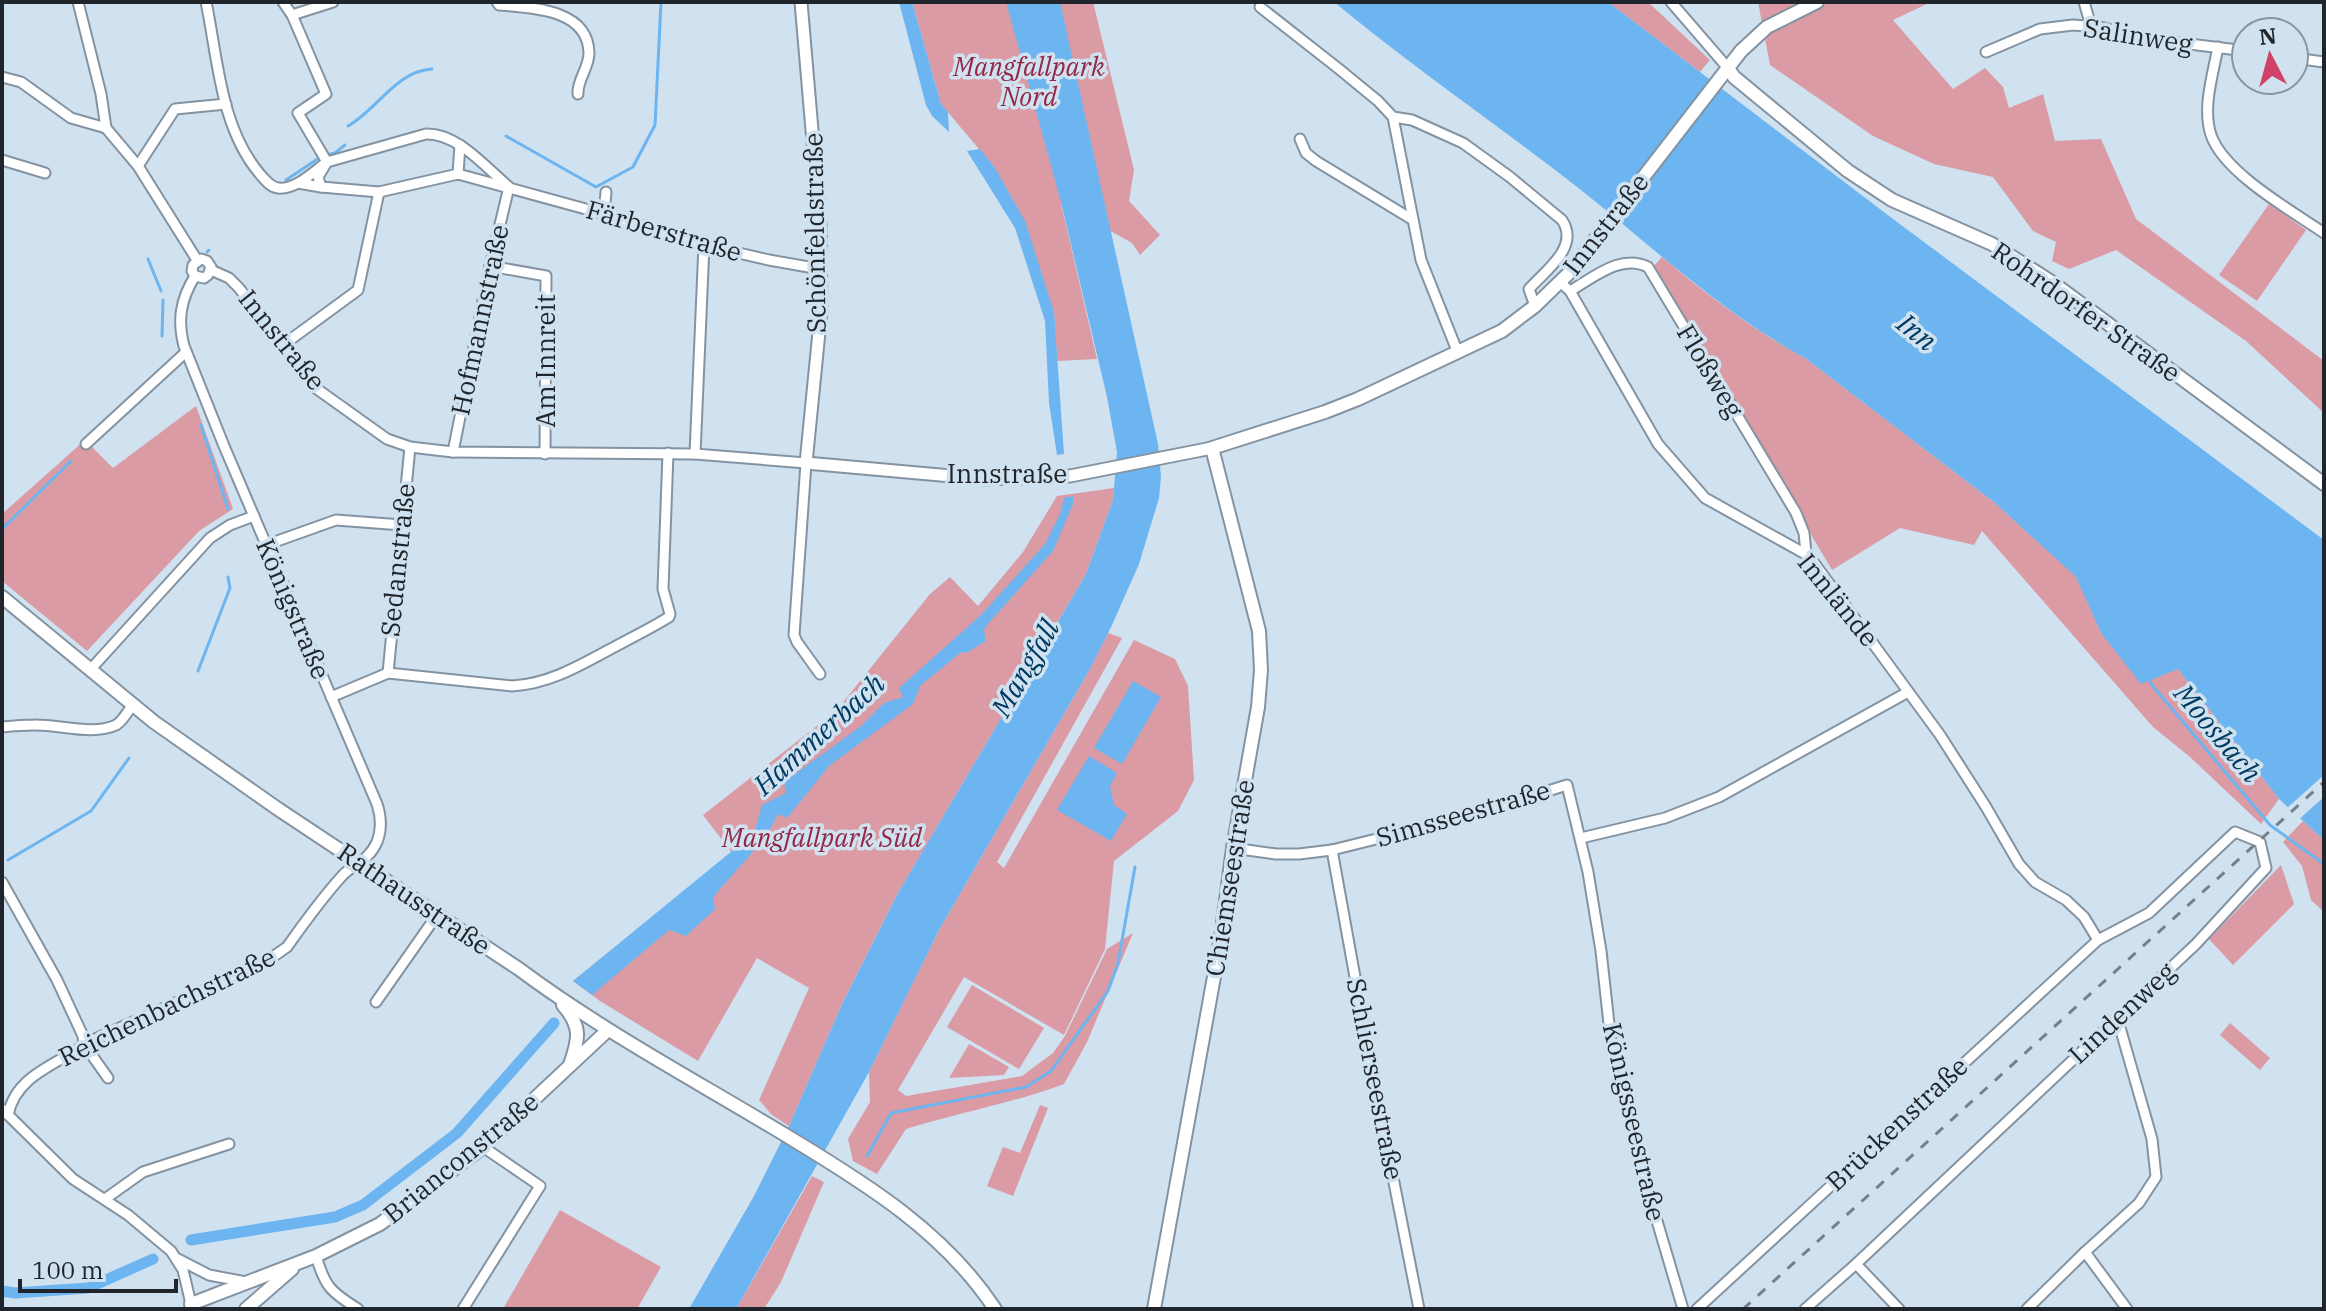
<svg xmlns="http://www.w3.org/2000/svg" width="2326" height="1311" font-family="'IBM Plex Serif',serif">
<rect width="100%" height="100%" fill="#d0e1ef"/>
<!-- green -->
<g fill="#da9ba5">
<path d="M912,2H1093L1134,170L1129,201L1160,235L1140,255L1132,243L1061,203L1097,359L1057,361L1054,312L995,168L941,104Z"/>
<path d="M1608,2H1648L1710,60L1700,72Z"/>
<path d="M1758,2H1931L1893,20L1953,89L1985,68L2003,87L2009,108L2043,94L2055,141L2101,139L2136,219L2324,361V413L2246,341L2116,250L2069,269L2052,261L2056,242L2033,231L1993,177L1934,164L1873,136L1770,65Z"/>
<path d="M2269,204L2306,230L2257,301L2219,275Z"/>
<path d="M1662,257C1707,295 1753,330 1805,358L1995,503L2077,577L2101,633L2178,669L2279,799L2261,824L2190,757L2153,727L1982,531L1974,545L1900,528L1832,570L1653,267Z"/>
<path d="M196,406L233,509L199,531L87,651L2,581V514L85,440L113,468Z"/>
<path d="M1114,488L1113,500L1086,574L898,893L842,1004L789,1126L772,1115L759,1100L809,988L757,958L698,1061L600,1001L573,981L732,853L703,815L836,711L930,594L950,577L978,606L1023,552L1057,496Z"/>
<path d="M1108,633L1122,638L997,862L1004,868L1134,640L1175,659L1188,686L1194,780L1178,811L1114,861L1105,949L1064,1035L964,977L898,1090L906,1096L1022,1076L1053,1053L1065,1036L1107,949L1133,933L1087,1042L1064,1084C1013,1103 958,1113 906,1129L877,1174L853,1161L848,1139L870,1102L869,1072L939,930L1091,667Z"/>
<path d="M2303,821L2324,840V912L2311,900L2302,866L2283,842Z"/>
<path d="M2281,865L2294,904L2233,965L2209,939Z"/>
<path d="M972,985L1044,1028L1019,1069L947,1027Z"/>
<path d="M2230,1023L2270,1058L2260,1070L2220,1035Z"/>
<path d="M969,1044L1009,1067L1004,1075L949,1078Z"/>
<path d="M1040,1105L1048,1108L1013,1196L987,1186L1003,1147L1020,1153Z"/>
<path d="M812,1176L824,1182L781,1282L764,1309H736Z"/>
<path d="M560,1210L661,1267L637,1309H503Z"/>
</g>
<!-- water -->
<g fill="#6cb5f1">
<path d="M899,2H912L941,104L948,112L949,132L932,116L926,105Z"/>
<path d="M1006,2H1060L1158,444L1161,477L1159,498L1139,564L1112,625L1091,667L939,930L869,1072L736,1309H689L754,1196L789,1126L842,1004L898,893L1086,574L1113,500L1117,452L1107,397L1061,202Z"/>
<path d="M1334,2H1608L1889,216L2324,540V840L2279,799L2178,669L2141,684L2101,633L2076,577L1995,503L1805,358C1722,313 1654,248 1581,190C1499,126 1414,68 1334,2Z"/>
<path d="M980,149L995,168L1025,221L1054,312L1064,454L1057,455L1049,403L1045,321L1015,228L967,151Z"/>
<path d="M1073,496V504L1053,551L987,625L984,630L986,641L968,652L960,653L920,686L913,704L829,766L787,818L778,814L766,837L713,897L715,909L686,936L669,930L592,995L573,981L754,833L762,805L786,793L784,782L861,726L884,703L903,697L899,688L981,615L1045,544L1060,514L1064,498Z"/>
<path d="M1133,681L1161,697L1122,764L1094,748Z"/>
<path d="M1089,756L1117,773L1110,786L1114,805L1127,814L1111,841L1057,810Z"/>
</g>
<!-- pier -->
<path fill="#d0e1ef" d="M2324,775V797L2297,821L2285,810Z"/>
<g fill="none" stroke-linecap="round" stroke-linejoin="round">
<!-- stream -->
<g stroke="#6cb5f1" stroke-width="3">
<path d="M348,126C377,110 396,71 432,69"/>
<path d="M506,136L596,187L633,167L655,125L661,2"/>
<path d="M286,180L322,156L335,153L345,145"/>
<path d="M207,252L209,250"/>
<path d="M148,259L161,291"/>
<path d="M162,336L163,300"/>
<path d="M201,425L228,509"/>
<path d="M2,529L71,461"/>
<path d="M198,671L230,588L228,577"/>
<path d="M2150,679L2151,684L2270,825L2324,864"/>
<path d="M8,860L91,811L129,758"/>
<path d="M867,1156L891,1113L1026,1087L1051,1071L1108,991L1118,963L1135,867"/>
</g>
<!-- canal -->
<g stroke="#6cb5f1" stroke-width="11">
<path d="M191,1240L335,1217L363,1205L457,1133L554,1023"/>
<path d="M2,1291L15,1293L88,1288L153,1259"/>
</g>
<defs>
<g id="minor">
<path d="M78,2L101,94L106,128"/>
<path d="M206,2C218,59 220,126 259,173C264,179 270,187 278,188C296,190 314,171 327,162L318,177L321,187L298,183"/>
<path d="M283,2L292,15L326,94L298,113L327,162L426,134C458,133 486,168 509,187L490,266L453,452"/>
<path d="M497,2L499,5C530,8 588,8 589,53C589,68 577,80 578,94"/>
<path d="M1671,2L1727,67"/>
<path d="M2084,2L2091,26"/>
<path d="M1260,7L1339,69L1378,101L1393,117L1412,120L1463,143L1510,177L1562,220C1580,247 1546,270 1529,289L1535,306"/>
<path d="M292,15L333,2"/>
<path d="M2218,47C2213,74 2202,108 2211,135C2224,173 2292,211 2324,233"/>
<path d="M1986,52L2040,29L2073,25L2100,27L2149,39L2246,51"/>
<path d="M2294,58L2324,62"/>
<path d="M2,77L21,82L71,118L106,128"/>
<path d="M1393,117L1421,260L1458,353"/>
<path d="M106,128L138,166L197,260"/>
<path d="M1300,139L1306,153L1316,161L1413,220"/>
<path d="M2,160L45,173"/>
<path d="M138,166L175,109L226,104"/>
<path d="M458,174L460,145"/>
<path d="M321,187L379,192L458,174L604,214L704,245L769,260L820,269"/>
<path d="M604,214L606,192"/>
<path d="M490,266L546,276L545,454"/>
<path d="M211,270L229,278L239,288L317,389L387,439L410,447L453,452L695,454L806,463L794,635L797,642L820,674"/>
<path d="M1560,282L1570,291L1658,444L1705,498L1809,556L1940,735L1986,807L2019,864L2035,882L2066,900L2084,917L2098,940"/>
<path d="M1570,291C1593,278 1621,253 1648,267L1796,513L1804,533L1806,553"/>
<path d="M283,345L358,290L379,192"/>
<path d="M86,444L186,352"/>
<path d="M695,454L704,245"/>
<path d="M266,545L336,520L402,525"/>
<path d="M90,670L210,538L230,525L254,516"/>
<path d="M388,673L410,447"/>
<path d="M331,697L388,673L512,686C551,684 584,663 618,645C635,636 653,627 669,617L670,614L663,589L668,453"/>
<path d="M2,727C12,726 23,725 34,725C58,724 93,736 116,725C123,721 127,712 132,706"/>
<path d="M1581,838L1665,818L1719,797L1908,692"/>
<path d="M1233,848L1276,854H1299L1332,850L1465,817L1567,785L1588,872L1601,951L1611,1042L1652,1204L1683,1309"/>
<path d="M1332,850L1372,1071L1419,1309"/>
<path d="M2,882L57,980L83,1036L84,1044L108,1078"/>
<path d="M376,1002L437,915"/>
<path d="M2,1109L73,1179L128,1215L171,1251L183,1270L191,1304"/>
<path d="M8,1115C14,1085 38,1072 63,1058C71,1054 78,1051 84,1044L264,963L287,947C304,923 322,898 342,876C354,863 368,862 377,842C382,829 381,816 377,804L224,446L184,346C177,319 181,299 195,276L192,271L193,265L201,259L207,261L211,267L208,275L204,278L195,276"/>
<path d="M105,1199L143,1172L229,1144"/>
<path d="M2085,1252L2127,1309"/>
<path d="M316,1256C325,1287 331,1292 358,1309"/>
<path d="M178,1259L209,1275L246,1282"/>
<path d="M1856,1264L1899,1309"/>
<path d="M463,1309L540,1186L483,1147"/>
<path d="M1697,1309L2098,940L2149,913L2235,832L2260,842L2266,868L2196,944L1856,1264L1805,1309"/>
<path d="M2027,1309L2085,1252L2139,1203L2156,1177L2152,1139L2117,1017"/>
</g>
<path id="tertiary" d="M801,2L820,223L821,312L806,463L985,479L1070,476L1212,448"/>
<g id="secondary">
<path d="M1727,67L1734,77L1848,171L1892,200L1992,244L2053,283L2324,484"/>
<path d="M2,597L154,722L278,809L519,969C605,1033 700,1083 792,1139C868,1185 945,1233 995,1309"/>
<path d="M563,1005C582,1027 579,1039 570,1065"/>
<path d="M192,1309L191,1304L316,1256L380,1224L483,1147L608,1030"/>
<path d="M246,1309L292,1269"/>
<path d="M1154,1309L1221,938L1233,848L1258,707L1261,670L1259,631L1212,448L1325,412L1358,399L1502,331L1535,306L1570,272L1741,51L1767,27L1817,2"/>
</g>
</defs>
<!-- minor casing -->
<use href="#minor" stroke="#8493a1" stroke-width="13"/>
<!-- tertiary casing -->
<use href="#tertiary" stroke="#8493a1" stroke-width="15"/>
<!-- secondary casing -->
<use href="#secondary" stroke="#8493a1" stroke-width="16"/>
<!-- minor -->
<use href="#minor" stroke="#fff" stroke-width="9"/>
<!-- tertiary -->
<use href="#tertiary" stroke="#fff" stroke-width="11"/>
<!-- secondary -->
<use href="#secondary" stroke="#fff" stroke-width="12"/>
<!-- rail -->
<path stroke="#75818a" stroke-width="3" stroke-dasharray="10 10" stroke-linecap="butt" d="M1743,1309L2324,782"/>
</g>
<g text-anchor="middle" stroke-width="7" stroke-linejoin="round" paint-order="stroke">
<!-- street labels -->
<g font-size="26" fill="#1f252a" stroke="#d0e1ef">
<text transform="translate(2138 36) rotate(9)" y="9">Salinweg</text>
<text transform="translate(1606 224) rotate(-52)" y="9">Innstraße</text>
<text transform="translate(664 231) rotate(16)" y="9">Färberstraße</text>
<text transform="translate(815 233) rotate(-91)" y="9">Schönfeldstraße</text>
<text transform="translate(2086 312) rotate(35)" y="9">Rohrdorfer Straße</text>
<text transform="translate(480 320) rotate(-78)" y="9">Hofmannstraße</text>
<text transform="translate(282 340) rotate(51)" y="9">Innstraße</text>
<text transform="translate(546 361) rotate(-90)" y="9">Am Innreit</text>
<text transform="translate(1710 371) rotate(59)" y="9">Floßweg</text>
<text x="1007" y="483">Innstraße</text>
<text transform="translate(398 560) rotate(-84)" y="9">Sedanstraße</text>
<text transform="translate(1838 600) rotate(51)" y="9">Innlände</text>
<text transform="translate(293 609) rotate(67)" y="9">Königstraße</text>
<text transform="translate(1463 814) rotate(-16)" y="9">Simsseestraße</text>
<text transform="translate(1230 878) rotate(-81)" y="9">Chiemseestraße</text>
<text transform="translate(414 899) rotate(34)" y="9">Rathausstraße</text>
<text transform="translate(167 1007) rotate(-26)" y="9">Reichenbachstraße</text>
<text transform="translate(2122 1013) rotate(-43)" y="9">Lindenweg</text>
<text transform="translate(1375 1079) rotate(79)" y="9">Schlierseestraße</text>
<text transform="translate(1634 1122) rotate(77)" y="9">Königsseestraße</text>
<text transform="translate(1897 1124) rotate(-43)" y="9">Brückenstraße</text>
<text transform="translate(461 1158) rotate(-39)" y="9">Brianconstraße</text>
</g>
<!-- park labels -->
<g font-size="26" font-style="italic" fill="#932745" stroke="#d0e1ef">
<text x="1029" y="76">Mangfallpark<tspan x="1029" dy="30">Nord</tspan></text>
<text x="822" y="847">Mangfallpark Süd</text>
</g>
<!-- water labels -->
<g font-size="28" font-style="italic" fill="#003a60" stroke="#d0e1ef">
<text transform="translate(1917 332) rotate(39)" y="10">Inn</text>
<text transform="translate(1025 668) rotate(-60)" y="10">Mangfall</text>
<text transform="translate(2218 733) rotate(50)" y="10">Moosbach</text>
<text transform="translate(819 734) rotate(-42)" y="10">Hammerbach</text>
</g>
</g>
<!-- border -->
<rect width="2326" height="1311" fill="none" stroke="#1f252a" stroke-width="8"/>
<!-- north arrow -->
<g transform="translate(2270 56) rotate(354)"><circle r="38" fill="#d0e1ef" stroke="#8996a0" stroke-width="2"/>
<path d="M0-6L14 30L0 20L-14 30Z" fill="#d04268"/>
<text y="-12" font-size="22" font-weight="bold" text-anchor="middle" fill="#1f252a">N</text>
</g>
<!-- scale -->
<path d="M20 1279v12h156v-12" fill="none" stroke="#1f252a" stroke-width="4"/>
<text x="32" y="1279" font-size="24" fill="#1f252a" stroke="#d0e1ef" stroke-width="6" paint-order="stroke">100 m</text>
</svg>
